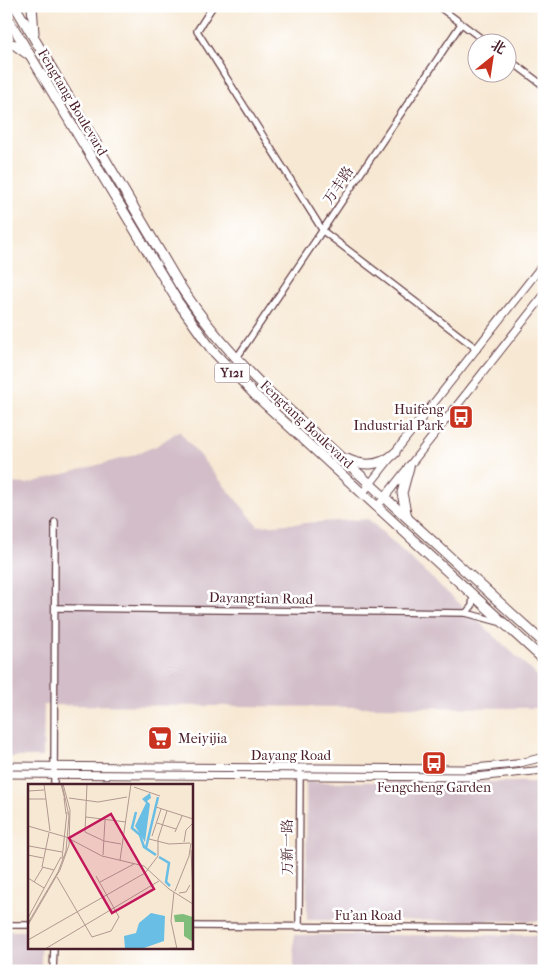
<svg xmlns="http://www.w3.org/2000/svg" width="550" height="977" font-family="'IM FELL French Canon','Noto Serif SC',serif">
<rect width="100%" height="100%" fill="#fff"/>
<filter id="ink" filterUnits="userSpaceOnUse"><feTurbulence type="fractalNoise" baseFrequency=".02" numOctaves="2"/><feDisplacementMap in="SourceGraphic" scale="10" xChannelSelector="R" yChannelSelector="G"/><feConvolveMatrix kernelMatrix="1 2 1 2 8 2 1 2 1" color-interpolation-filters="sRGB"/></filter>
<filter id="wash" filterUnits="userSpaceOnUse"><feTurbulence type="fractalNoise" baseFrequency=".0096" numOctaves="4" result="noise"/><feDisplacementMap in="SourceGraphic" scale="20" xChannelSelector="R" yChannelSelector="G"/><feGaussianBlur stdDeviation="1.12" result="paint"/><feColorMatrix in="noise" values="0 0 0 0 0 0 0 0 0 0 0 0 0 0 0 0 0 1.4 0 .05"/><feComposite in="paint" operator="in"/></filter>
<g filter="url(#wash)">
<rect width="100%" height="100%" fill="#f7e8d3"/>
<!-- built -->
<path fill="#f7cfd4" d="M6,821H8L9,912H6Z"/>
<!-- industrial -->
<g fill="#d2bdc8">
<path d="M179,431L258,526L368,519L544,682V708L44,705L43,757H6V483L27,484L131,456L156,446Z"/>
<path d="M306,782H544V921L307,920Z"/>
<path d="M6,931H29V948H41V971H6Z"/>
<rect x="294" y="935" width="250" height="36"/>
</g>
</g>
<g filter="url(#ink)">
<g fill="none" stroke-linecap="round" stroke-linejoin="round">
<defs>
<g id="minor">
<path d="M213,6L197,31L323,231L477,349"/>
<path d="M438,6L486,42"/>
<path d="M508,59L544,86"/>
<path d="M236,359L461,24"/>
<path d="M55,608L466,613L499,622"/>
<path d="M466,613L472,606L473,596"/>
<path d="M54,786L55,522"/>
<path d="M6,925H29"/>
<path d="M191,926L544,928"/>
<path d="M299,927L300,768"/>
<path d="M53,971L54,948"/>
</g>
<g id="tertiary">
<path d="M362,494L544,263"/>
<path d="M377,507L544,295"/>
<path d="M6,766L464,769L516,764L544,757"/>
<path d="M6,774L476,777L544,770"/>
</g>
<g id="primary">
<path d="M15,6L179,284C203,322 232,355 264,387L544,643"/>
<path d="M32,6L34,33"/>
<path d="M6,15L178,302L212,350L254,394L544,660"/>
<path d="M6,43L15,45L26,53"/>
<path d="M347,459C364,467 381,466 395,453"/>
<path d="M407,517L402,493L409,467"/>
</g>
</defs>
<!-- minor casing -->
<use href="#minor" stroke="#643d44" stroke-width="8"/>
<!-- tertiary casing -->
<use href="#tertiary" stroke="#643d44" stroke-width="9"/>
<!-- primary casing -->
<use href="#primary" stroke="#643d44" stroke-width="11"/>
<!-- minor -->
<use href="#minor" stroke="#fff" stroke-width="5.5"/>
<!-- tertiary -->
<use href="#tertiary" stroke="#fff" stroke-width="7"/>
<!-- primary -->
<use href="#primary" stroke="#fff" stroke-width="9"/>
</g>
</g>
<!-- icons -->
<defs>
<symbol id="bus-square" viewBox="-11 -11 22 22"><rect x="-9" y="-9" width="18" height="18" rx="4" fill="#c8321e" stroke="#fff"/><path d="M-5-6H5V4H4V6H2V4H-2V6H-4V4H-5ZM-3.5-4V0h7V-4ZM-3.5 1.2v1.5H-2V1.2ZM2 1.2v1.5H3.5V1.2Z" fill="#fff"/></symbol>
<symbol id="supermarket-square" viewBox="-11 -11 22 22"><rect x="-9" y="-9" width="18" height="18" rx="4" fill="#c8321e" stroke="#fff"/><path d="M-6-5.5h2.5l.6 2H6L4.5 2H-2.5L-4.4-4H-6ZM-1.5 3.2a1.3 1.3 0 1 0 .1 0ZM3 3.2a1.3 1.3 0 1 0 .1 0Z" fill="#fff"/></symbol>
</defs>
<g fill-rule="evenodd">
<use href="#bus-square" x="447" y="403" width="28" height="28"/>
<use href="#supermarket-square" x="146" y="724" width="28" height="28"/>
<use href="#bus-square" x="420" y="749" width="28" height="28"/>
</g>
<g text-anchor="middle" stroke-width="5" stroke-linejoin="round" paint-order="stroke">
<!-- shield labels -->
<rect fill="#fff" stroke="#80626b" stroke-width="1" x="214.5" y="363.5" width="35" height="19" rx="4"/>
<g font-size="12" font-weight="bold" fill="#4a1f2b">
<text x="232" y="377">Y121</text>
</g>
<!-- street labels -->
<g font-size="14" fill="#4a1f2b" stroke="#fff">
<text transform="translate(73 102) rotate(59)" y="5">Fengtang Boulevard</text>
<text transform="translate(338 185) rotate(-56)" y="5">万丰路</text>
<text transform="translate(307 424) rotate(43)" y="5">Fengtang Boulevard</text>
<text transform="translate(261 598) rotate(1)" y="5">Dayangtian Road</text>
<text x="291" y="760">Dayang Road</text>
<text transform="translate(287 847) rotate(-90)" y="5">万新一路</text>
<text x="368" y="920">Fu'an Road</text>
</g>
<!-- poi labels -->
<g font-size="14" fill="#4a1f2b" stroke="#fff" text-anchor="end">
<text x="444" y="414">Huifeng<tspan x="444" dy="16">Industrial Park</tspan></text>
<text x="178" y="743" text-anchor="start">Meiyijia</text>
<text x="434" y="792" text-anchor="middle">Fengcheng Garden</text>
</g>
</g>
<!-- overview -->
<g transform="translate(28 784)">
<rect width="165" height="165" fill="#f7e8d3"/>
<path d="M155,130L165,133V158L156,152V138H147L146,131Z" fill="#80bc7a"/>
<path d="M122,9L123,14L119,17L122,20L117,58L107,42L118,19L114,15ZM123,129L137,132L136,157L113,165H97L96,152L108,149L111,139Z" fill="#68bee5"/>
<path fill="none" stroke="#68bee5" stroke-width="2.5" d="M108,28L104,44L112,51L116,63L128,71M118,64L130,13M131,73L141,79L138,98L142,102"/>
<path fill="none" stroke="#b29890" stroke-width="1" d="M16,0L22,47M33,0L37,16M59,0L57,48L76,57L93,60M106,3L132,12M0,7L16,6M36,14L38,30M41,14L70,18L99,13M0,15H18M128,23L165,35M58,33L98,38M129,39L148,45M0,42L38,53L74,72L116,82L141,105L165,120M147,48L154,32M21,49L14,83L26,86M124,52L133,25M121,55L141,60L162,59M156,58L158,46L165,39M165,58V103M1,62L34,68M163,66L165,112M0,71L15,74M75,71L77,36M34,75L39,28M92,76L103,0M29,93L64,153L83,147L91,133L68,92M0,94L16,104M6,98L15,83M72,98L106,80M147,107L161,72L163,59M146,108L143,137L149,165M151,109L158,108L162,101M0,134L33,73M0,139L30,88L38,67L41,32L34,0M0,141L32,86L41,61L42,26L35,0M0,156L117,89L130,72V55L139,27M17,165L131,97M126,165L149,164"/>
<path fill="#c2185b" fill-opacity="0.15" stroke="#c2185b" stroke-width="2.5" d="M83,30L126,105L84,129L41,54Z"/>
<rect width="165" height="165" fill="none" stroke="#4a1f2b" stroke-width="2.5"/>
</g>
<!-- margin -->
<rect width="550" height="977" fill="none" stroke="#fff" stroke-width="25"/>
<!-- north arrow -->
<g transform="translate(492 58) rotate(30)"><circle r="24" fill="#ffffff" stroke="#b7a5aa"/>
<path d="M0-4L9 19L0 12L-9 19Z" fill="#c8321e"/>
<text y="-8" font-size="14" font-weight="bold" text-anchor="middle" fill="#4a1f2b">北</text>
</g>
</svg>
